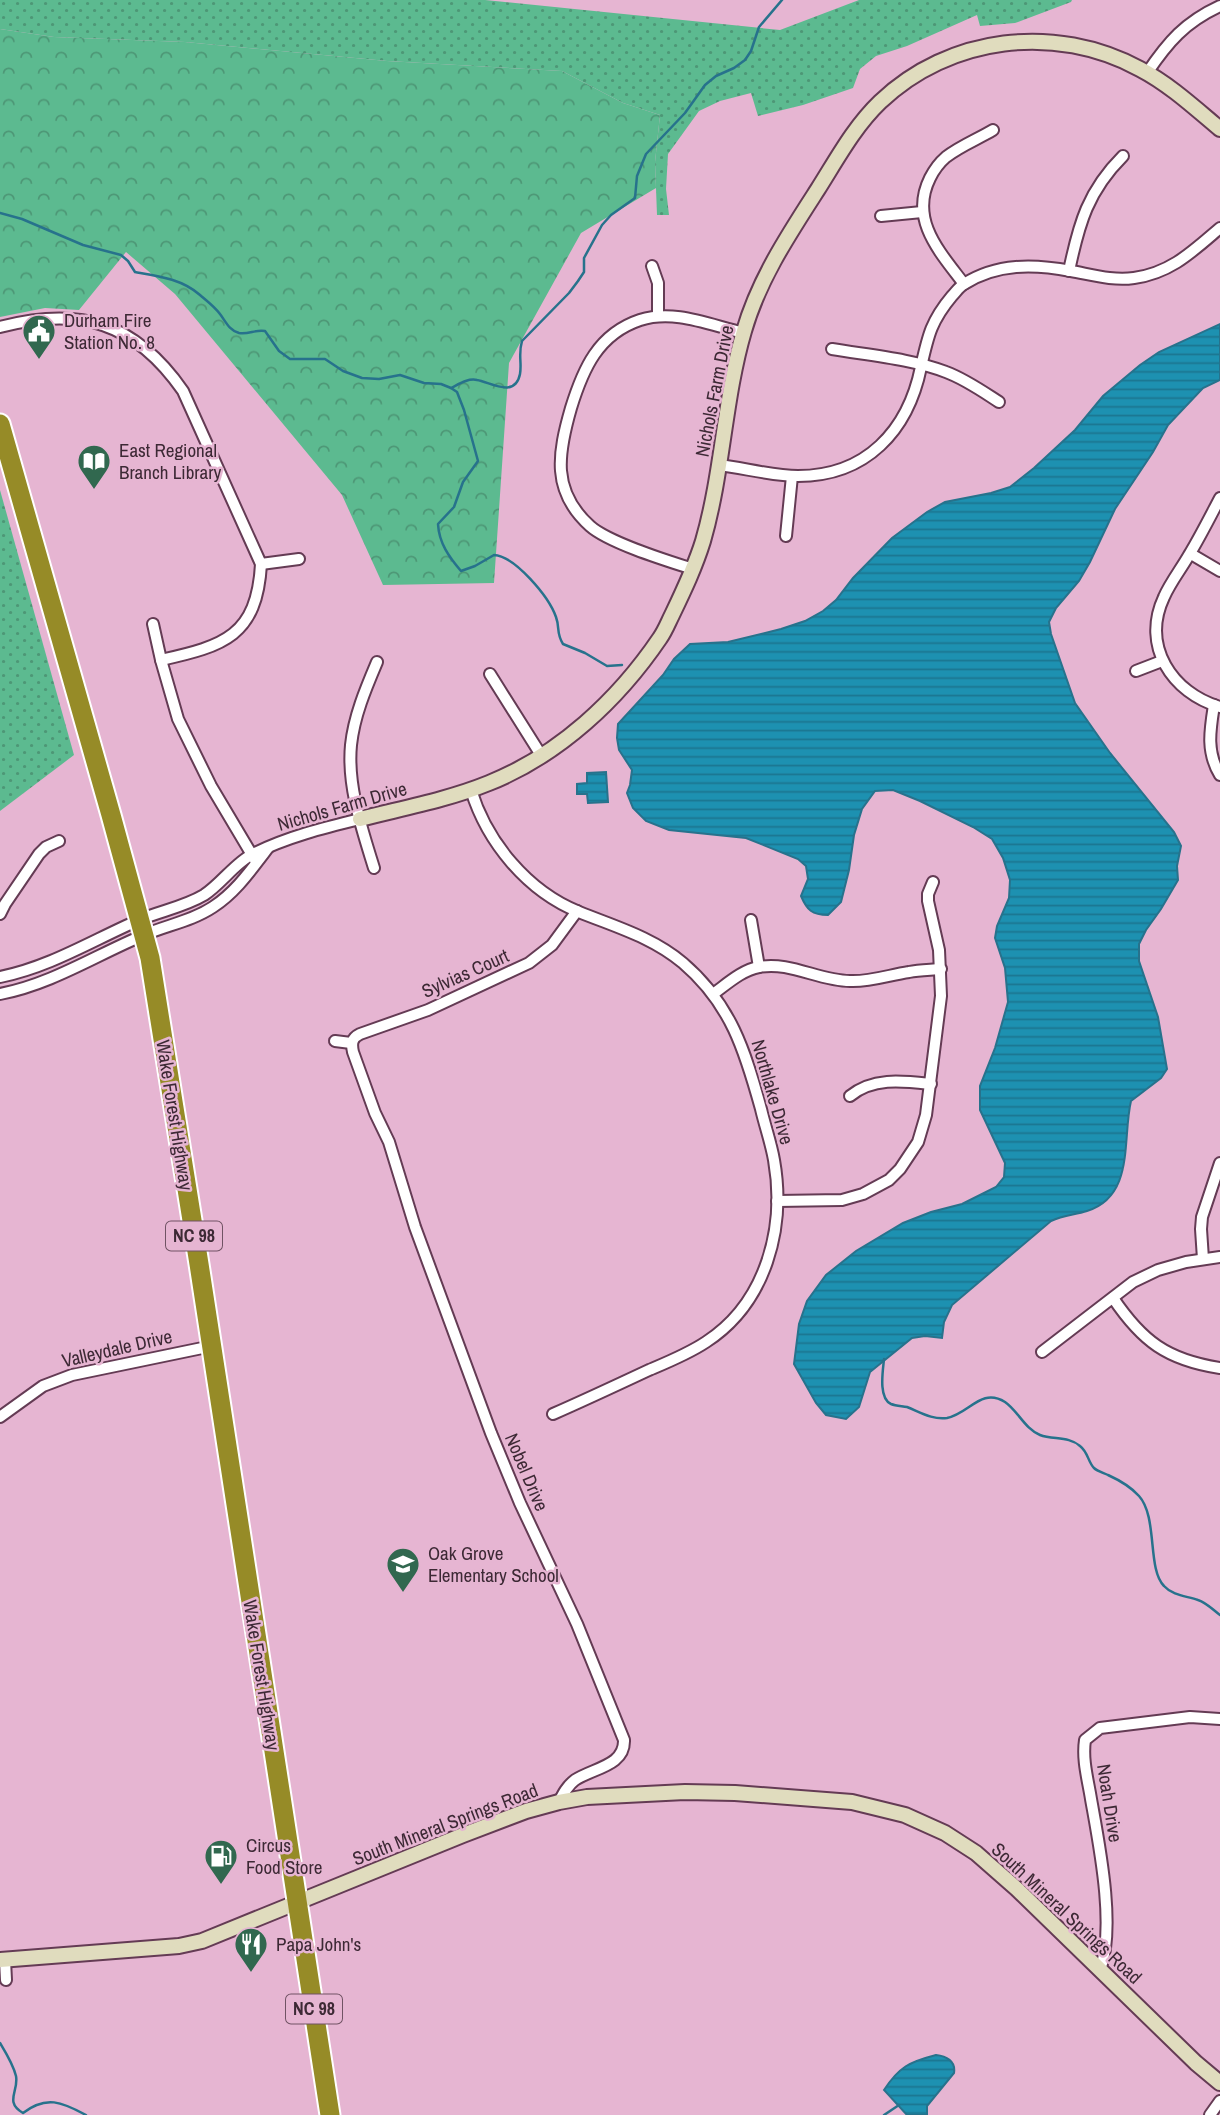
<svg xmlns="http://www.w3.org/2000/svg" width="1220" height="2115" font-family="'Archivo Narrow',sans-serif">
<defs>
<pattern id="grass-dots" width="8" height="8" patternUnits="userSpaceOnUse" patternTransform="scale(1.75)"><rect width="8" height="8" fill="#5cba90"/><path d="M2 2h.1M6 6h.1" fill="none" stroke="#4d9776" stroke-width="1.8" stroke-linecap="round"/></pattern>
<pattern id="forest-crowns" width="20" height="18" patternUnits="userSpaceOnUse" patternTransform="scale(1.75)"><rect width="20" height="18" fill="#5cba90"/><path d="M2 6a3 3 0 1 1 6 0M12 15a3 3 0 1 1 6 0" fill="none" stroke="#4d9776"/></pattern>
<pattern id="water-rules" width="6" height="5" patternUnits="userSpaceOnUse" patternTransform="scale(1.75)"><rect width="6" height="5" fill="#1d91b1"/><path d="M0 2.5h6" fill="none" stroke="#1b7691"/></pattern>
</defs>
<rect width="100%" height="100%" fill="#e6b5d2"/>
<!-- grass -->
<g fill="url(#grass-dots)">
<path d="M0,0H485L780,30L859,0H1072L1071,2L1015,23L980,26L977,15L907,46L876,56L860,69L853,88L803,105L758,116L751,93L720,101L699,111L668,154L666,189L669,215H657L655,162L660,115L623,103L562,71L387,61L185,42L54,37L0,29Z"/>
<path d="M0,490L74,755L0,811Z"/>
</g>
<!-- forest -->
<path fill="url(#forest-crowns)" d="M0,29L54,37L185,42L387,61L562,71L623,103L660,115L655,162L656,188L581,233L509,363L494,583L383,585L342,495L175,294L126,252L79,310L45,308L0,317Z"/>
<!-- water -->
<g fill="url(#water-rules)" stroke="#27728c" stroke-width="2">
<path d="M1220,324V380L1203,388L1168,425L1153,452L1115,509L1090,562L1079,581L1056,608L1049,622L1051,634L1075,703L1110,753L1174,832L1181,846L1177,866L1178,880L1161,909L1146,930L1139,944V961L1158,1017L1167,1069L1161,1078L1131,1101C1122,1139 1135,1196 1087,1211C1075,1215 1064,1215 1051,1221L952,1305L944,1322L942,1338L925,1336L912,1338L870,1372L859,1407L846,1419L826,1415L816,1403L794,1364L799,1324L807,1301L826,1275L856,1251L903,1223L931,1212L962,1204L996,1187L1004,1177L1005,1163L980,1110V1086L995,1048L1008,1002L1005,968L995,938L997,926L1009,898L1010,880L1003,858L992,839L973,827L920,801L893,790L875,791L862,809L854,835L849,870L841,902L828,915C812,915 807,910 801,896L808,879L806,866L798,859L746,838L669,830L646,821L633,808L627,793L630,785L632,770L619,750L617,738L618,724L663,675L674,659L690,644L728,642L781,629L805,621L823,611L836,600L853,578L892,538L927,512L945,502L991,493L1010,487L1034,468L1075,430L1103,396L1140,365L1159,352Z"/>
<path d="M606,772L608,802L588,803L587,794H577V784L587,783V773Z"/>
<path d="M936,2055C946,2056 956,2061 954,2073L927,2106V2115H907L884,2090C899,2067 909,2062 936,2055Z"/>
</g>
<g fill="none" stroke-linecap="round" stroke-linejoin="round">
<!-- stream -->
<g stroke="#27728c" stroke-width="2.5">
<path d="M0,213L22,219L83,245L121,255L128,261L135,272C158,276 182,279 200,295C207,301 215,307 220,314C226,322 229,330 239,333C248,335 256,329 265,331L279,351L290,359H325L343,371L362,378L379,379L400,375L424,383L441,384L451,388L457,392L464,410L478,461L463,482L454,507L438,524C439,543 449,557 461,571L475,566L494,555C515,556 549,597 556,617C560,628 556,633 563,644L585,653L607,666L622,665"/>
<path d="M451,388C459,384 468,378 477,380C490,382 515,399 520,374C522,363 518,354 522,341L569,293L578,281L584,272V258L602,225L611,215L635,198L637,176L646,154L685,113L705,85L716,76L734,68L745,60L751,51L759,27L782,0"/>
<path d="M884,1359C883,1370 878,1398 891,1404C896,1406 902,1406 907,1407C920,1412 932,1420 947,1418C969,1414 981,1387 1005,1402C1018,1411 1025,1429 1040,1435C1053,1440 1069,1436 1080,1446C1088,1452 1088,1462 1094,1468C1097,1471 1104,1473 1108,1475C1119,1480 1131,1487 1139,1496C1158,1517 1147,1569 1164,1586C1173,1596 1187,1596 1198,1600C1207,1603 1213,1610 1220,1615"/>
<path d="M0,2043C6,2053 13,2064 16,2076C19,2091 4,2102 23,2113C46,2095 62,2102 86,2115"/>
<path d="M884,2115L899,2105"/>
</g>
<defs>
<g id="street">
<path d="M1147,73C1168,42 1185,22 1220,6"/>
<path d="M881,216L922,212"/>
<path d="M652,266L658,283V316"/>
<path d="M1069,271C1079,223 1088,191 1123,156"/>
<path d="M964,284C940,252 909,220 930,178C934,170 939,163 946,157C960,146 978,139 993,130"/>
<path d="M0,327C80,306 135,322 183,391L261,564C257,636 224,646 161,660"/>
<path d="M832,349C867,355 913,359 946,372C965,379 982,391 999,402"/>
<path d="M719,465C744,468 773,476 798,476C866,476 908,431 921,367C928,336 931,321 952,296C956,292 959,287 964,284C997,263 1034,264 1071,271C1093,275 1113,281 1134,278C1171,273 1193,251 1220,228"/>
<path d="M1220,498C1210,517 1200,537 1189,555C1181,569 1170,583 1164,597C1141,646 1172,693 1220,707"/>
<path d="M786,536L792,476"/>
<path d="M1191,554L1220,571"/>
<path d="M261,564L299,559"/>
<path d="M693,569C668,561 609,543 590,526C551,491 558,453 571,408C583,369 598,334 640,320C675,309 709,325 744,333"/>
<path d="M153,624L161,660L178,719L211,786L255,860"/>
<path d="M1136,671L1162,661"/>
<path d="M490,674L541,755"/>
<path d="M1214,705C1210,730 1206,752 1220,775"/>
<path d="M471,790C487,842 527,891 579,912C616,927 652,937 683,963C731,1004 745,1051 761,1109C765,1126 771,1143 774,1160C786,1228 766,1303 706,1342C688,1354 668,1362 649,1370C617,1385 585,1400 553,1414"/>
<path d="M374,868C362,829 347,786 351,745C354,716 366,688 377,662"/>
<path d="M0,914L5,904L39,854L46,847L59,841"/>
<path d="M751,920L759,967"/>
<path d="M0,977C50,967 93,940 139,920C160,911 184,907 204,895C221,884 236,862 253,854C287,837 323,828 360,819"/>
<path d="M0,994C52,984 96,955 144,935C167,925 192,921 213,907C236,892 251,870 268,848"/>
<path d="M713,994C727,984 742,970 759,967C790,961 819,981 850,981C870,982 889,975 909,972C919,970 930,970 941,969"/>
<path d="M335,1041L351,1043"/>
<path d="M850,1096C873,1077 903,1081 931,1084"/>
<path d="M777,1201L842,1200L863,1194L889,1180L900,1169L918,1142L926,1115L941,996L939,950L928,901V894L933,882"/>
<path d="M1203,1259L1201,1229L1202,1217L1220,1163"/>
<path d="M1113,1298C1142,1341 1167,1360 1220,1368"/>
<path d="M1042,1352L1133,1282L1158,1270L1186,1262L1220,1257"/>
<path d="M0,1417L43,1386L72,1375L212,1346"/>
<path d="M559,1802C563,1794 567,1786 575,1780C593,1768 625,1766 624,1740L577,1624L520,1503L491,1433L415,1227L389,1142L375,1113L353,1052C351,1043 352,1038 360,1034L428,1010L529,963L552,945L577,911"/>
<path d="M5,1960L6,1980"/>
<path d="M1100,1970C1116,1927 1099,1844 1091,1799C1088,1780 1082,1760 1085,1740L1100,1728L1190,1717L1220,1719"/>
<path d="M1210,2115L1220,2101"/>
</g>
<g id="secondary">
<path d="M360,819C403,808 447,800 489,783C559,755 618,700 660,638C665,631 668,623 672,615C684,590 695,567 703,541C723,472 724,399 744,331C759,279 789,234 818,189C837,159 854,127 880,102C949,36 1055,23 1140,69C1169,84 1195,108 1220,129"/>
<path d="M0,1960L179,1946L202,1941L463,1835L526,1811L559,1802L587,1797L685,1792L735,1793L852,1802L905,1815L945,1833L976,1853L1017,1889L1196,2063L1220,2083"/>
</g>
<path id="highway" d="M0,424L111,815L150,958L199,1264L330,2115"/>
</defs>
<!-- street casing -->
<use href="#street" stroke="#643b54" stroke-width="14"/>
<!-- secondary casing -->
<use href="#secondary" stroke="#643b54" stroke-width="18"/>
<!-- highway casing -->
<use href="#highway" stroke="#fff" stroke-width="23"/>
<!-- street -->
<use href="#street" stroke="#fff" stroke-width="10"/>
<!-- secondary -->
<use href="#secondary" stroke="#e0dcbe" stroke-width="14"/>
<!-- highway -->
<use href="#highway" stroke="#968b27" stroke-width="19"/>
</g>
<!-- icons -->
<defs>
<symbol id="civic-pin" viewBox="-11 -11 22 30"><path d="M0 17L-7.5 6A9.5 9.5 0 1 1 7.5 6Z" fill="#31684f" stroke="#e6b5d2"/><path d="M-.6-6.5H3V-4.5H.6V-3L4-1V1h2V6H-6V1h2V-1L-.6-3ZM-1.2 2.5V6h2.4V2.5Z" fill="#fff"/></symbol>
<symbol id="library-pin" viewBox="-11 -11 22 30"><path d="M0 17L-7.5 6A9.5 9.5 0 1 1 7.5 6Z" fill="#31684f" stroke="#e6b5d2"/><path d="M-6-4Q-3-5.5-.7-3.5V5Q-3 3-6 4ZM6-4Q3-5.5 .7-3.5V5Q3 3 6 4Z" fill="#fff"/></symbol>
<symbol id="school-pin" viewBox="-11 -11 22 30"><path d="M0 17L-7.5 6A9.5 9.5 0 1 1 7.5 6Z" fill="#31684f" stroke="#e6b5d2"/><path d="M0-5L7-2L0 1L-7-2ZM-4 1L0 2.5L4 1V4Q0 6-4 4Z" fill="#fff"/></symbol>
<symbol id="fuel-pin" viewBox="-11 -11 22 30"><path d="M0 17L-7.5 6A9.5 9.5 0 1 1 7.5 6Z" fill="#31684f" stroke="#e6b5d2"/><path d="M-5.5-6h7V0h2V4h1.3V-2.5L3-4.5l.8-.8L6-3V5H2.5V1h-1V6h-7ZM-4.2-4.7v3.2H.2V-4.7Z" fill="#fff"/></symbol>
<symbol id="restaurant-pin" viewBox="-11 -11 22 30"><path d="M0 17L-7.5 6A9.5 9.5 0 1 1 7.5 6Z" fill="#31684f" stroke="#e6b5d2"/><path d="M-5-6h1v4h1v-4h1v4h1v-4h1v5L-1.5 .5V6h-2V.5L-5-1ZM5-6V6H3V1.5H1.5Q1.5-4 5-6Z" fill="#fff"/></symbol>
</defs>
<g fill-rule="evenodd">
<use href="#civic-pin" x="20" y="312" width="38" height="52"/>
<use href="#library-pin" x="75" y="442" width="38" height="52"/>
<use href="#school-pin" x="384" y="1545" width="38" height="52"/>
<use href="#fuel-pin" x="202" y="1837" width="38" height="52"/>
<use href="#restaurant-pin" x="232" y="1925" width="38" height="52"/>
</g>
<g text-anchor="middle" stroke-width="5" stroke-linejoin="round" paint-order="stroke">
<!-- shield labels -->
<g fill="#e6b5d2" stroke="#705364" stroke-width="2">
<rect x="166" y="1221.5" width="56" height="29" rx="5"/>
<rect x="286" y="1994.5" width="56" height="29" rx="5"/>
</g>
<g font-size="18" font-weight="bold" fill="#3d2935">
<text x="194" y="1242">NC 98</text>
<text x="314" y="2015">NC 98</text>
</g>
<!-- poi labels -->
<g font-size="19" fill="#3d2935" stroke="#e6b5d2" text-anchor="start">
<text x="64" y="327">Durham Fire<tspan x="64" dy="22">Station No. 8</tspan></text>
<text x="119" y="457">East Regional<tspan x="119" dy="22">Branch Library</tspan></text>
<text x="428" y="1560">Oak Grove<tspan x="428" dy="22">Elementary School</tspan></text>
<text x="246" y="1852">Circus<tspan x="246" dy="22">Food Store</tspan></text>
<text x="276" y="1951">Papa John's</text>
</g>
<!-- street labels -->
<g font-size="19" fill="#3d2935" stroke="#e6b5d2">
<text transform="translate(714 391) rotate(-79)" y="7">Nichols Farm Drive</text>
<text transform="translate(342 806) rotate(-16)" y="7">Nichols Farm Drive</text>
<text transform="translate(465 973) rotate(-24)" y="7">Sylvias Court</text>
<text transform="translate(773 1092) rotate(74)" y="7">Northlake Drive</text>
<text transform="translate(175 1115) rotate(81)" y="7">Wake Forest Highway</text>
<text transform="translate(117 1348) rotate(-13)" y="7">Valleydale Drive</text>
<text transform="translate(527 1472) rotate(67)" y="7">Nobel Drive</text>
<text transform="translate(262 1675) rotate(81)" y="7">Wake Forest Highway</text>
<text transform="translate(1110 1803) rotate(81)" y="7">Noah Drive</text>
<text transform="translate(445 1824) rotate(-21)" y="7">South Mineral Springs Road</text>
<text transform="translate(1067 1913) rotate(43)" y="7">South Mineral Springs Road</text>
</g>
</g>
</svg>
